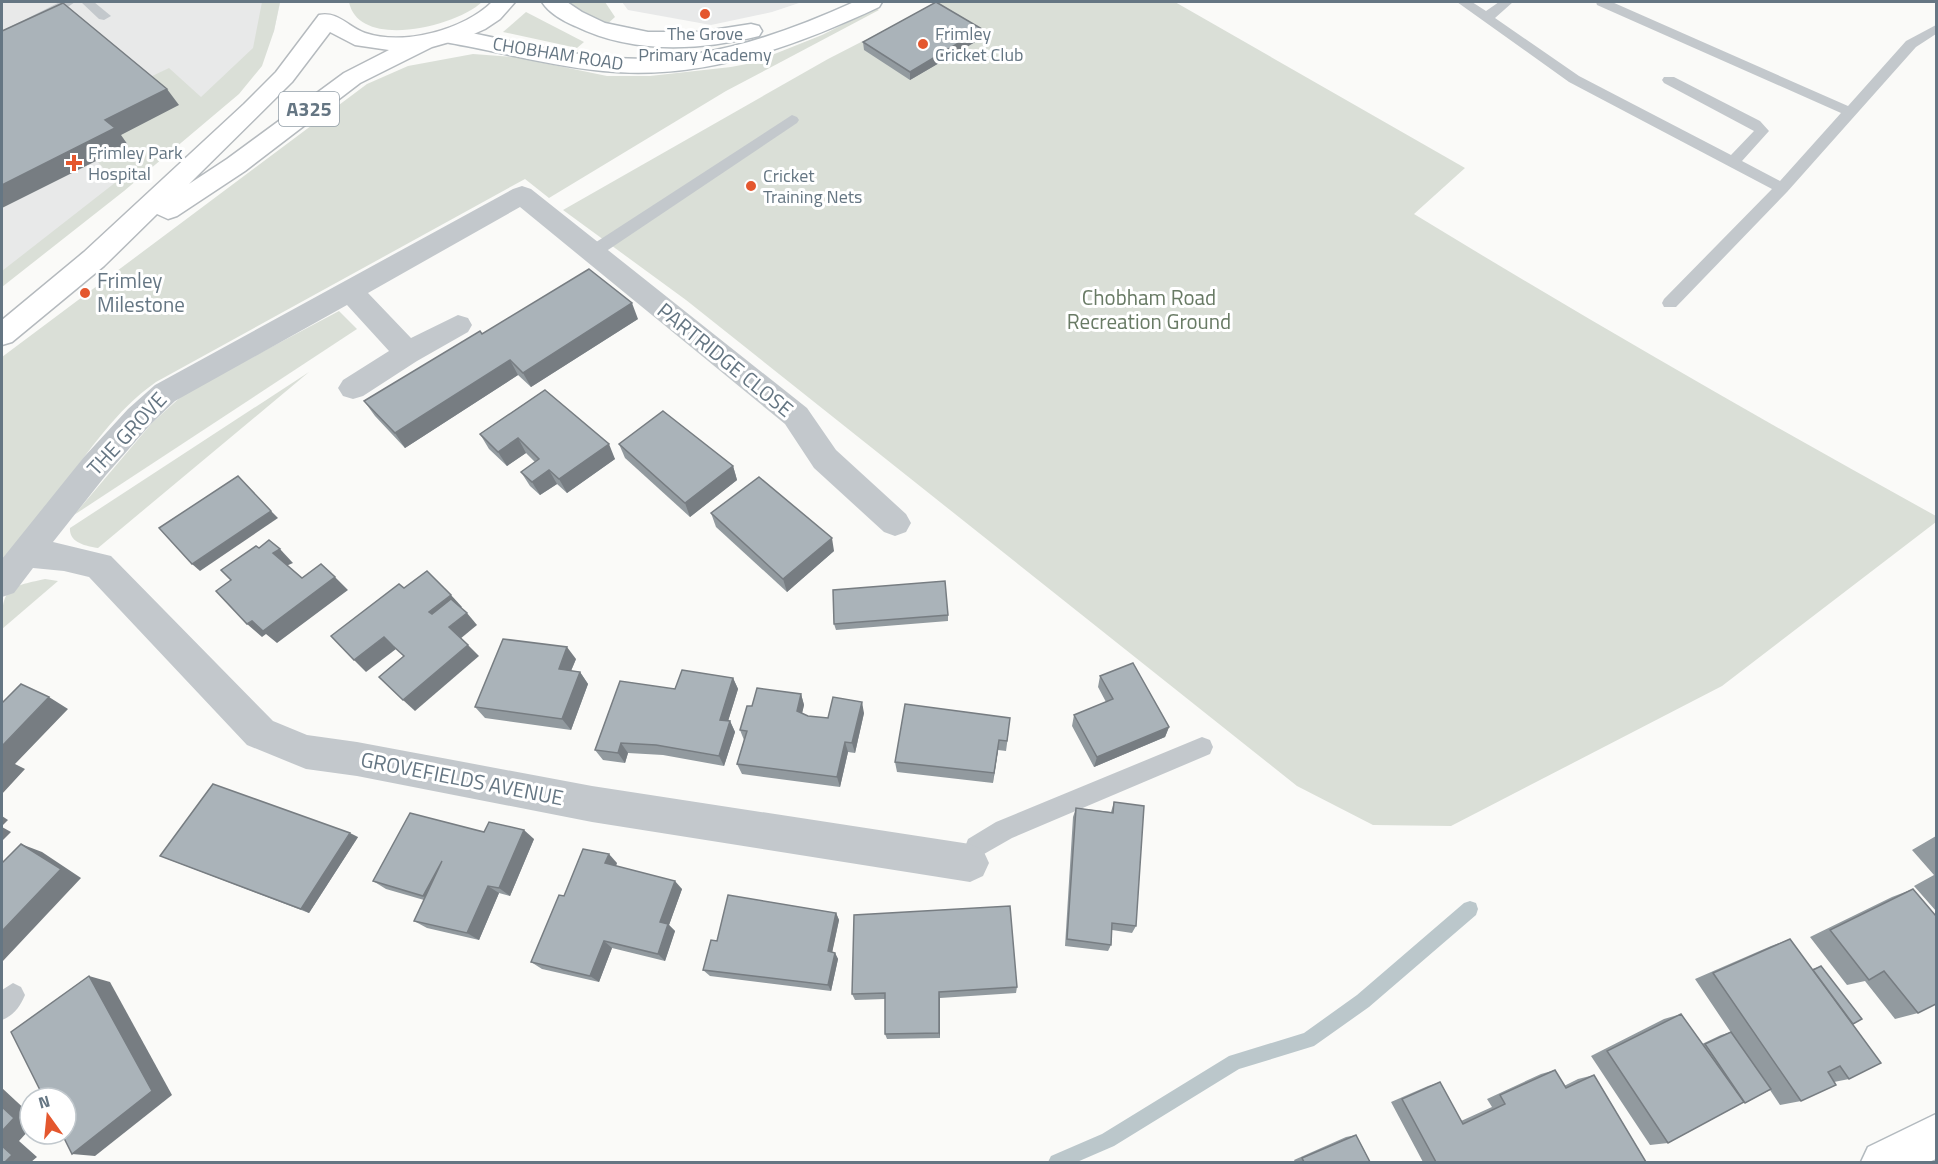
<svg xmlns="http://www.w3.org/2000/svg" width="1938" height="1164" font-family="'Titillium Web',sans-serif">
<rect width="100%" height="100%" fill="#fafaf8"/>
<!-- built -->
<g fill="#e8e9e9">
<path d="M2,2L280,3L274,31L250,78L2,283Z"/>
<path d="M622,2H802L772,12L711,25L628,10Z"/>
</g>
<!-- green -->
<g fill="#dadfd7">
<path d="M262,2H280L274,31L262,66L239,94L124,191L2,287V271L116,182L97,161L128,145L117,136L146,79L169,68L201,97L253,48Z"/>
<path d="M349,2H482C457,26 359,51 349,2Z"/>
<path d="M567,2H605L615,17L605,26L581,14Z"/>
<path d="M939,2H1175L1465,168L1414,214C1586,319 1760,419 1936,516V522L1722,686L1451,826L1373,825L1297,786L686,300L563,210L828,59Z"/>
<path d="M876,8L879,10L726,91L549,198L525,179L156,382C116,410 89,451 60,490C42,514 22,538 2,562V357L367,84L408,66L473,54L515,57L607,76H650L731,67L752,63L822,35Z"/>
<path d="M526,12L584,42L577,48L503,32Z"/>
<path d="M339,311L357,329L74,515L152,423L185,393Z"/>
<path d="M309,372L98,548C86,546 69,543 70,528Z"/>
<path d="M45,579L58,581L2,629C1,589 7,587 45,579Z"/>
</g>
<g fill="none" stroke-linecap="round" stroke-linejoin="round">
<!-- stream -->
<path fill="#bbc7cb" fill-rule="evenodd" d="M1470,901L1476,903L1478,909L1476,915L1369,1007L1314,1046L1239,1069L1114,1146L1077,1162H1048L1051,1156L1102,1134L1229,1056L1304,1033L1357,995L1464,903Z"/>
<defs>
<g id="secondary">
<path d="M542,2H567L582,12L605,23L648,32H700L751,24L759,26L762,31L759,36C698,51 632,54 575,26C563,21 549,13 542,2Z"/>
<path d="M854,2H882L879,7C792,48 700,81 603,71C551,66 501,52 450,43L442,41L439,36L442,31L450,29C501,38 551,52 603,57C692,66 774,38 854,2Z"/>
<path d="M1936,1114V1159L1929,1162H1861L1868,1147Z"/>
</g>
<path id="primary" d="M492,2H515L500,19L485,29L467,37L432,47L360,83L245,171L177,216L168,219L157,214L104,266L12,342L2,345V320L84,252L244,104L276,72L319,15C338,11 348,27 365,33C404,46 463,30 492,2ZM330,32L355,45L389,50L344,73L227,159L189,184L292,82Z"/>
</defs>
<!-- secondary casing -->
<use href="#secondary" stroke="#b3babf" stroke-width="3"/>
<!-- primary casing -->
<use href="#primary" stroke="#b5babe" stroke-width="3"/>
<!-- lane -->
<g fill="#c3c8cc" fill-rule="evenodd">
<path d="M60,2H75L55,16L2,40V31Z"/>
<path d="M81,2H94L111,16L104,20L99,19Z"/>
<path d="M1457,2H1472L1486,11L1499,2H1513L1495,18L1579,76L1731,155L1754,131L1664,83L1662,80L1664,77H1674L1760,121L1769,131L1742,161L1780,181L1841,113L1597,5L1596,2H1612L1848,106L1906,41L1936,25V34L1916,47L1787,192L1676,307H1664L1662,303L1664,299L1772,189L1569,82Z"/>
<path d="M792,115L797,117L799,120L797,123L599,256H587L585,252L587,248Z"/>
<path d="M1202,737L1210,740L1213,747L1210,754L1012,838L984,854L978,871L970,874L962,871L959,863L968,839L996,822Z"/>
<path d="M13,983L21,987L25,995C20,1007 14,1015 2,1020V990Z"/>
</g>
<!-- street -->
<path fill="#c3c8cc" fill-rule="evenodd" d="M522,186L531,189L807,408L836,450L906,514L911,523L906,532L895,536L884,532L814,468L785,424L520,207L368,293L411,338L458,315L468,318L472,325L468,332L417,361L363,396L353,399L343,396L338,388L343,380L389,351L347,305L175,401L150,425L106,475L53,542L111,556L273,721L307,735L357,742L592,786L970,844L983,850L989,863L983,876L970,882L592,822L357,776L306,769L247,745L89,577L64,571L33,568L14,593L2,597V559L84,457L128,409L155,385L513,189Z"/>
<!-- secondary -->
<use href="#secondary" fill="#fff" fill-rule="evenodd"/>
<!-- primary -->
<use href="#primary" fill="#fff" fill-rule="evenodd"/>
</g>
<!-- wall -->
<g fill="#929a9f">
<path d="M982,29V38L910,80L864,50L863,42Z"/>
<path d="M638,319L531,387L518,375L405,448L375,416L364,401L482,334Z"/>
<path d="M545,390L615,459L567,493L557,484L540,495L530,486L521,472L535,462L526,453L507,466L489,449L480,434Z"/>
<path d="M619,444L733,466L737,480L690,517L625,458Z"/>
<path d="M711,513L834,551L787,592L716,527Z"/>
<path d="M948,615V621L836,630L834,624Z"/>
<path d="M576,659L571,671L580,672L588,684L571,730L485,718L475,707Z"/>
<path d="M1100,676L1169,727L1165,737L1094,767L1072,726L1074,715L1106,702L1098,687Z"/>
<path d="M733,678L738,689L728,721H730L735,732L724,766L663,755L628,753L625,763L603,760L595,750L675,689Z"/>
<path d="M801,694L804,705L802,713L808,716L828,718L864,713L855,753L848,752L840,787L742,774L737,764L744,740L740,730L752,706Z"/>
<path d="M1009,729L1006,751L998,750L993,783L897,772L895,762Z"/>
<path d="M1114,802L1136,926L1132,933L1112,930L1111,945L1108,951L1065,946L1073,817L1076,808L1111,812Z"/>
<path d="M484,832L534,839L510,896L499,893L479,940L427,928L414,921L424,900L386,889L373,881Z"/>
<path d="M1936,836V911L1914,886L1934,875L1912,850Z"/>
<path d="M358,837L309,913L160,856Z"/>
<path d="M617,863L616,866L682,889L669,925L675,931L665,961L612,948L599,982L542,969L531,962L564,896Z"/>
<path d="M1913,889L1918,1013L1895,1019L1865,981L1847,985L1810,937L1892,897Z"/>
<path d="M836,913L839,920L832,952L835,953L838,959L831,991L710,976L703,970L717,941Z"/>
<path d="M1790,939L1812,969L1821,966L1853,1024L1849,1079L1834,1082L1801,1101L1780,1105L1770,1090L1745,1103H1742L1668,1143L1650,1145L1591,1056L1664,1019L1681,1014L1702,1044L1721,1035L1731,1032L1734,1037L1695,979L1771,946Z"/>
<path d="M1017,987L1016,993L940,998V1038L887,1039L885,1034V999L855,1000L852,994Z"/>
<path d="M1555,1070L1564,1086L1578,1079L1594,1075L1646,1162H1423L1391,1102L1428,1086L1440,1082L1461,1121L1492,1107L1487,1099L1541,1074Z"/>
<path d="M1356,1135L1370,1162H1295L1294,1160L1346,1137Z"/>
</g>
<!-- shaded-wall -->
<g fill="#777d82">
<path d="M982,29V38L910,80V72Z"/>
<path d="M167,89L179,105L121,135L128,145L2,208V185L105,120Z"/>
<path d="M632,303L638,319L531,387L523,373Z"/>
<path d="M510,360L518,375L405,448L395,433Z"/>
<path d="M518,438L526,453L507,466L498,452Z"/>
<path d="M609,444L615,459L567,493L559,479Z"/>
<path d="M733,466L737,480L690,517L685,503Z"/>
<path d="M549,470L557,484L540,495L532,482Z"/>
<path d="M271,511L278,518L200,571L192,564Z"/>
<path d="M832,538L834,551L787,592L783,579Z"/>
<path d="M280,549L293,563L286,566L273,553Z"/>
<path d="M335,577L348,590L277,643L266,634L262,637L247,624Z"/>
<path d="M451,595L462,607L440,624L429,612Z"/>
<path d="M467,613L477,625L460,639L449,627Z"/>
<path d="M384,637L396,649L366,672L354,660Z"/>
<path d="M468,645L479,656L415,711L403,700Z"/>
<path d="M567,647L576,659L567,680L559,669Z"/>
<path d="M580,672L588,684L571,730L562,719Z"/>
<path d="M733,678L738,689L725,731L720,720Z"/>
<path d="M801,694L804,705L800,722L797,711Z"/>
<path d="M49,697L68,709L15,764L25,769L2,794V746Z"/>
<path d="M862,702L864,713L855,753L852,743Z"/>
<path d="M730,721L735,732L724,766L719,756Z"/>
<path d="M1169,727L1165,737L1094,767L1097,757Z"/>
<path d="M999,740L998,750L993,783L994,773Z"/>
<path d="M845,742L848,752L840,787L837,777Z"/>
<path d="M621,743L628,753L625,763L618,753Z"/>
<path d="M2,816L8,820L2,826Z"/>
<path d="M2,827L11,832L2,841Z"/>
<path d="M524,830L534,839L510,896L499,888Z"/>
<path d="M350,833L358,837L309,913L301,909Z"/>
<path d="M21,844L42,852L81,878L2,962V931Z"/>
<path d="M609,854L617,863L613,872L605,863Z"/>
<path d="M442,861L436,903L423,896Z"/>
<path d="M675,881L682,889L669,925L675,931L665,961L658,954L660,922Z"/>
<path d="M488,886L499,893L479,940L467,933Z"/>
<path d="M836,913L839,920L831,958L828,951Z"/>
<path d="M604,941L612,948L599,982L590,976Z"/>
<path d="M835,953L838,959L831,991L828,985Z"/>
<path d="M89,976L110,982L172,1095L95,1156L72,1154Z"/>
<path d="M939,992L940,998V1038L939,1033Z"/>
<path d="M2,1088L30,1114V1129L19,1141L37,1157L31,1162H5L2,1146Z"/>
</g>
<!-- building -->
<g fill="#aab3b9" stroke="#777d82" stroke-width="1.5">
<path d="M936,2L982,29L910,72L863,42Z"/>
<path d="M63,3L167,89L105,120L115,128L2,185V31Z"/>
<path d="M589,269L632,303L523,373L510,360L395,433L364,401L480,331L482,334Z"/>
<path d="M545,390L609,444L559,479L549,470L532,482L521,472L539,459L518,438L498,452L480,434Z"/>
<path d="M663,411L733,466L685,503L619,444Z"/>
<path d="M238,476L271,511L192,564L159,528Z"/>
<path d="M759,477L832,538L783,579L711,513Z"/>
<path d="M269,540L280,549L273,553L302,578L321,564L335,577L263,631L252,621L247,624L216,591L231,580L221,570L256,546L259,548Z"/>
<path d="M427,571L451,595L429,612L432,614L451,599L467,613L449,627L468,645L403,700L379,677L404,656L393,646L384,637L354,660L331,636L399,584L404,588Z"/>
<path d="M945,581L948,615L834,624L833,590Z"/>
<path d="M503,639L567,647L559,669L580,672L562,719L475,707Z"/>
<path d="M1133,663L1169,727L1097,757L1074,715L1113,699L1100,676Z"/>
<path d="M682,670L733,678L720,720L730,721L719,756L656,745L621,743L618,753L595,750L620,681L675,689Z"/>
<path d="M21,684L49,697L2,746V703Z"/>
<path d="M757,688L801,694L797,711L808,716L828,718L833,697L862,702L852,743L845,742L837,777L737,764L747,731L740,730L747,706H752Z"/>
<path d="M905,704L1010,718L1007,741L999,740L994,773L895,762Z"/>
<path d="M213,784L350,833L301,909L160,856Z"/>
<path d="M1114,802L1144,806L1136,926L1112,923L1111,945L1067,939L1076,808L1113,813Z"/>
<path d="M410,813L484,832L489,822L524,830L499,888L488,886L467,933L414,921L442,861L423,896L373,881Z"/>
<path d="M21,844L61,869L2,931V863Z"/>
<path d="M583,849L609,854L605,863L675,881L660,922L668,924L658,954L604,941L590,976L531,962L559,895L564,896Z"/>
<path d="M1913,889L1936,916V1004L1918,1013L1884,971L1869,980L1830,930Z"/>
<path d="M728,895L836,913L828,951L835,953L828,985L703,970L711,940L717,941Z"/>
<path d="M1010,906L1017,987L939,992V1033L885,1034V993L852,994L854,915Z"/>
<path d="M1790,939L1881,1063L1849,1079L1840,1066L1828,1072L1836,1085L1801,1101L1713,973Z"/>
<path d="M1821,966L1862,1019L1853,1024L1813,970Z"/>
<path d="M89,976L152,1091L72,1154L62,1134H66V1098H44L11,1032Z"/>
<path d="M1681,1014L1744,1102L1668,1143L1607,1051Z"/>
<path d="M1731,1032L1771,1089L1745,1103L1705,1044Z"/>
<path d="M1555,1070L1566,1088L1594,1075L1646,1162H1436L1402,1099L1440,1082L1463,1124L1505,1104L1500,1095Z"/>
<path d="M2,1107L14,1118L2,1131Z"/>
<path d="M1356,1135L1370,1162H1304L1302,1158Z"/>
<path d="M2,1146L12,1155L5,1162H2Z"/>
</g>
<!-- markers -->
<g fill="#e4572e" stroke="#fff" stroke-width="2">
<circle cx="705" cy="14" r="6"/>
<circle cx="923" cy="44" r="6"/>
<path d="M71 154h6v6h6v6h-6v6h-6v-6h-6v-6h6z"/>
<circle cx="751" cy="186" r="6"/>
<circle cx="85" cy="293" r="6"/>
</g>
<g text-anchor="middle" stroke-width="6" stroke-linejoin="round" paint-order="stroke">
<!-- far-poi labels -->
<g font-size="18" fill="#657683" stroke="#fff" text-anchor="start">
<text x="705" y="40" text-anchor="middle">The Grove<tspan x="705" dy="21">Primary Academy</tspan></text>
<text x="935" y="40">Frimley<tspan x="935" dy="21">Cricket Club</tspan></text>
<text x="88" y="159">Frimley Park<tspan x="88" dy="21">Hospital</tspan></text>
<text x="763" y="182">Cricket<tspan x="763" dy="21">Training Nets</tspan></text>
</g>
<!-- far-street labels -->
<g font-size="18" fill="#657683" stroke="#fff">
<text transform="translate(558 54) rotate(9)" y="6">CHOBHAM ROAD</text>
</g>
<!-- shield labels -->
<rect fill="#fff" stroke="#939fa8" stroke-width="1.5" x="279" y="92" width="60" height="34" rx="4.5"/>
<g font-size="20" font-weight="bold" fill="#657683">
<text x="309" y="116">A325</text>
</g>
<!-- poi labels -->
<g font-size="21" fill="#657683" stroke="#fff" text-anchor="start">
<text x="97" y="288">Frimley<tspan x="97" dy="24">Milestone</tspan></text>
</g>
<!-- park labels -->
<g font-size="21" fill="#687a64" stroke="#fff">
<text x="1149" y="305">Chobham Road<tspan x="1149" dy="24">Recreation Ground</tspan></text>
</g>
<!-- street labels -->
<g font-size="21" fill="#657683" stroke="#fff">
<text transform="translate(725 360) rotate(39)" y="7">PARTRIDGE CLOSE</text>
<text transform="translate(127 434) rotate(-47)" y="7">THE GROVE</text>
<text transform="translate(462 779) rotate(11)" y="7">GROVEFIELDS AVENUE</text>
</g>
</g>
<!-- border -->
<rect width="1938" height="1164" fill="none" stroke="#657683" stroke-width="6"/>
<!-- north arrow -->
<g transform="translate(48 1116) rotate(345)"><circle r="28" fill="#ffffff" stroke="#c1c8cd" stroke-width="1.5"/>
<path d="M0-4.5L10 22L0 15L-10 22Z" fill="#e4572e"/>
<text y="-9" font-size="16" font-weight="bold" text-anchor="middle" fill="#657683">N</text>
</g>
</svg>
